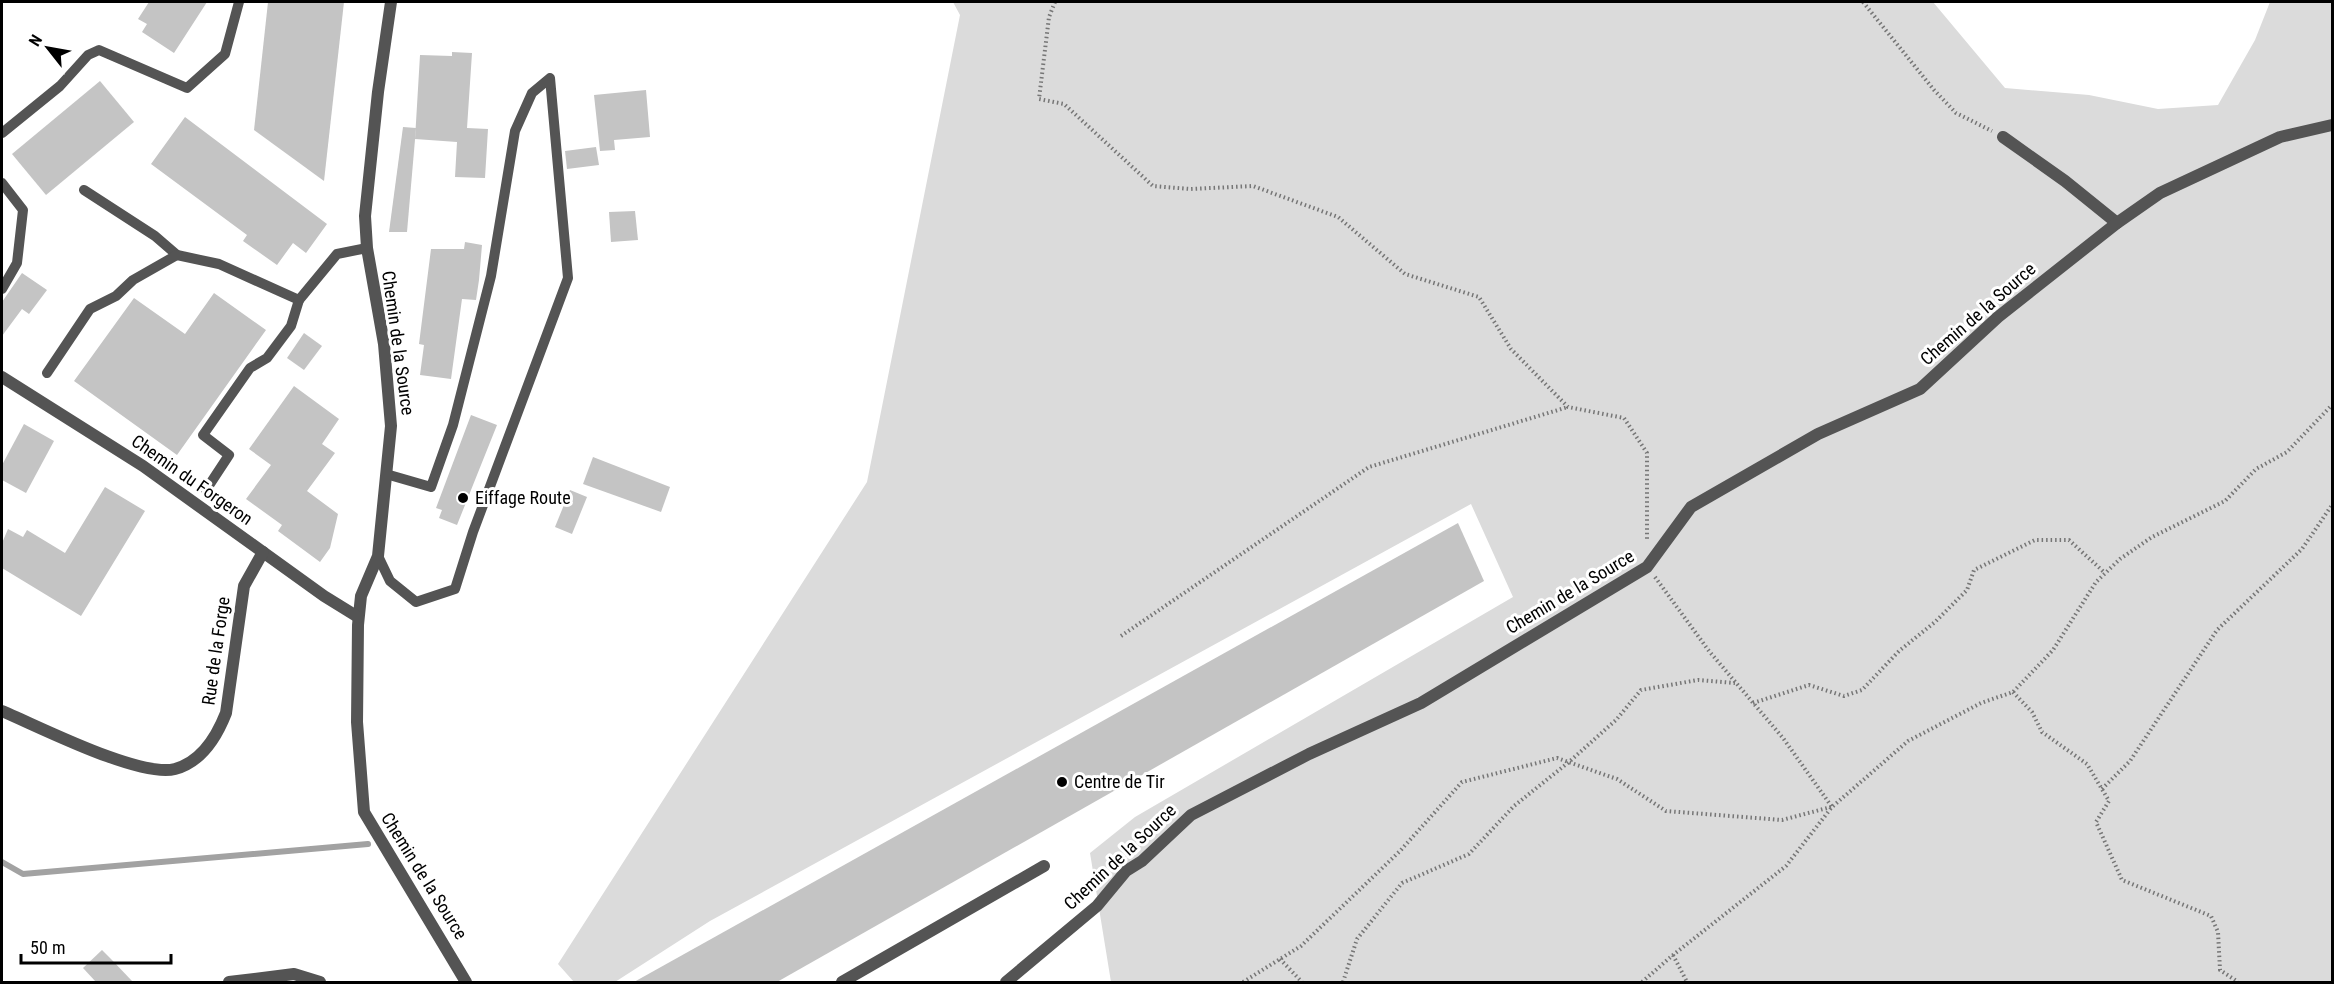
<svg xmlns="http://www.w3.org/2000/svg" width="2334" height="984" font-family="'Roboto Condensed',sans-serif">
<rect width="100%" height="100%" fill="#fff"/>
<!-- green -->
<path fill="#dbdbdb" d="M953,2H1933L2005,88L2089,95L2158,109L2218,105L2255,40L2270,2H2332V982H1111L1090,853L1135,817L1513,597L1471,504L710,921L615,982H574L558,964L867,482L960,15Z"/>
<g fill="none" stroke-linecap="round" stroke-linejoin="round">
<!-- stream -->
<path stroke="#a2a2a2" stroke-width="6" d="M2,862L23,874L368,844"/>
</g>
<!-- building -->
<g fill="#c4c4c4">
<path d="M149,2H207L174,53L142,32L147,24L138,19Z"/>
<path d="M268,2H344L324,181L254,130Z"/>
<path d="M452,52L472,53L467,128L488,129L485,178L455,177L457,142L415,139L420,55L452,56Z"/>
<path d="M100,81L134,122L46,195L12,154Z"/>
<path d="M646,90L650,137L614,140L615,150L600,151L594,95Z"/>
<path d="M185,117L327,224L306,253L293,243L277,265L243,241L247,235L151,164Z"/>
<path d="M403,127L416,128L407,232H389Z"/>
<path d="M596,147L599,165L567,169L565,151Z"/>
<path d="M635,211L638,240L611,242L609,212Z"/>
<path d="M465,242L482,245L479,280L476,300L462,299L451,379L420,375L424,345L419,344L431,249H464Z"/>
<path d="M22,273L47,290L29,314L22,309L2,336V302Z"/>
<path d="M214,293L266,330L177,455L74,381L134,298L185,334Z"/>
<path d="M304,333L322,346L304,370L287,358Z"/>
<path d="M294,386L339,419L322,444L335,453L307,491L338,514L330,548L320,562L278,531L282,525L246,499L271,465L249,449Z"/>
<path d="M471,415L497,425L457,525L439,518L442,510L436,508Z"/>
<path d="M24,424L54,441L26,493L2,480V465Z"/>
<path d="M593,457L670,487L661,512L583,484Z"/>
<path d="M105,487L145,511L81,616L2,568V543L8,529L23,537L27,530L65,553Z"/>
<path d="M570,490L587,497L572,534L555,527Z"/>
<path d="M1458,523L1484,581L777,982H634Z"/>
<path d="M102,950L111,959L133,982H96L83,968Z"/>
</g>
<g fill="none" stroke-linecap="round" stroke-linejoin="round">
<!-- path -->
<g stroke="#767676" stroke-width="4" stroke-dasharray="1.5 3" stroke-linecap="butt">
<path d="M1055,2L1049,17L1039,99L1064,104L1153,186L1190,189L1253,186L1338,217L1405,274L1479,297L1511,349L1568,407L1624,418L1647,453V539"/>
<path d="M1863,2L1934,90L1956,113L1992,131"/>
<path d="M1655,577L1709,651L1783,738L1832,807"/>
<path d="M1121,636L1369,467L1568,407"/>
<path d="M2013,692L2032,712L2042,732L2087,764L2109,801L2096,822L2122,880L2211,916L2218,932L2220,970L2238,982"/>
<path d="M1753,703L1809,685L1844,696L1862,690L1899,651L1935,622L1967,590L1974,570L2035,540H2069L2105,573"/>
<path d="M2102,789L2130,761L2217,630L2302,549L2332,505"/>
<path d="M1673,955L1687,982"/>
<path d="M1280,959L1302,982"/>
<path d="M1243,982L1301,946L1400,851L1462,782L1557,758L1617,779L1666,811L1782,820L1831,807"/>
<path d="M1343,982L1357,939L1402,883L1469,854L1514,806L1569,762L1616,720L1641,690L1698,680L1735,683"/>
<path d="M1642,982L1673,955L1786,866L1832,807L1908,741L1981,703L2013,692L2053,650L2096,582L2120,559L2152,537L2225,501L2256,469L2287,452L2332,405"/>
</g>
<!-- lane -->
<g stroke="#545454" stroke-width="10">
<path d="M2,133L60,86L88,55L99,50L187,88L225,54L239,2"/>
<path d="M2,183L23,210L17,263L2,289"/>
<path d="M84,190L155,236L177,255L219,264L299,300L337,254L367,248"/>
<path d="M47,373L90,309L116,296L133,280L177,255"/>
<path d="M206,490L229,455L203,435L250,368L267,358L291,326L299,300"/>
<path d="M378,556L390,581L416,602L455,589L473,532L568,278L550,78L532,93L515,131L491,276L453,425L431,487L386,474"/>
</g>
<!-- street -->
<g stroke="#545454" stroke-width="12">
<path d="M391,2L378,92L365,216L367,248L384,344L391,426L378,556L361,596L358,625L357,722L364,812L466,982"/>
<path d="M2003,137L2065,181L2117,223"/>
<path d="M2,377L143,466L324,596L358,617"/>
<path d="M2,711C38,726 139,778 175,769C201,762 217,736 226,713L244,586L263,552"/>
<path d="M229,982L294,974L320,982"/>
<path d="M842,982L1044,866"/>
<path d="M1006,982L1097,906L1126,871L1142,861L1191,815L1309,754L1421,703L1647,567L1691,507L1818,434L1920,389L1998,317L2117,223L2160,193L2280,137L2332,125"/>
</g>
</g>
<!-- markers -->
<g fill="#000" stroke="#fff" stroke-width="2">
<circle cx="463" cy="498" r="6"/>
<circle cx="1062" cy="782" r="6"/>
</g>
<g text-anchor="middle" stroke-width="6" stroke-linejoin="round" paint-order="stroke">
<!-- street labels -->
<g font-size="18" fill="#000" stroke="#fff">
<text transform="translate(1978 314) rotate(-41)" y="6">Chemin de la Source</text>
<text transform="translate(398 343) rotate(82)" y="6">Chemin de la Source</text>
<text transform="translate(192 480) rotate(35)" y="6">Chemin du Forgeron</text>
<text transform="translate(1570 592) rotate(-31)" y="6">Chemin de la Source</text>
<text transform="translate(216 651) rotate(-82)" y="6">Rue de la Forge</text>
<text transform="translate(1120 857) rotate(-43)" y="6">Chemin de la Source</text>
<text transform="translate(424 876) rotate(58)" y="6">Chemin de la Source</text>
</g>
<!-- poi labels -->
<g font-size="18" fill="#000" stroke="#fff" text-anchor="start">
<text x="475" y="504">Eiffage Route</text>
<text x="1074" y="788">Centre de Tir</text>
</g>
</g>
<!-- border -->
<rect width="2334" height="984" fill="none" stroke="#000000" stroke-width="6"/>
<!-- north arrow -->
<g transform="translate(48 48) rotate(301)" stroke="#ffffff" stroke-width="4.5" paint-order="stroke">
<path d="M0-4.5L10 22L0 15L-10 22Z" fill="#000000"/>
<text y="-9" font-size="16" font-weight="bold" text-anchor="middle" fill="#000000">N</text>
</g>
<!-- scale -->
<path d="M21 954v9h150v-9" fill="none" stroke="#000000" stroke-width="3"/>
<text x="30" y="954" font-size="18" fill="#000000" stroke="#ffffff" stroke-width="4.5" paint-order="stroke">50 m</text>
</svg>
